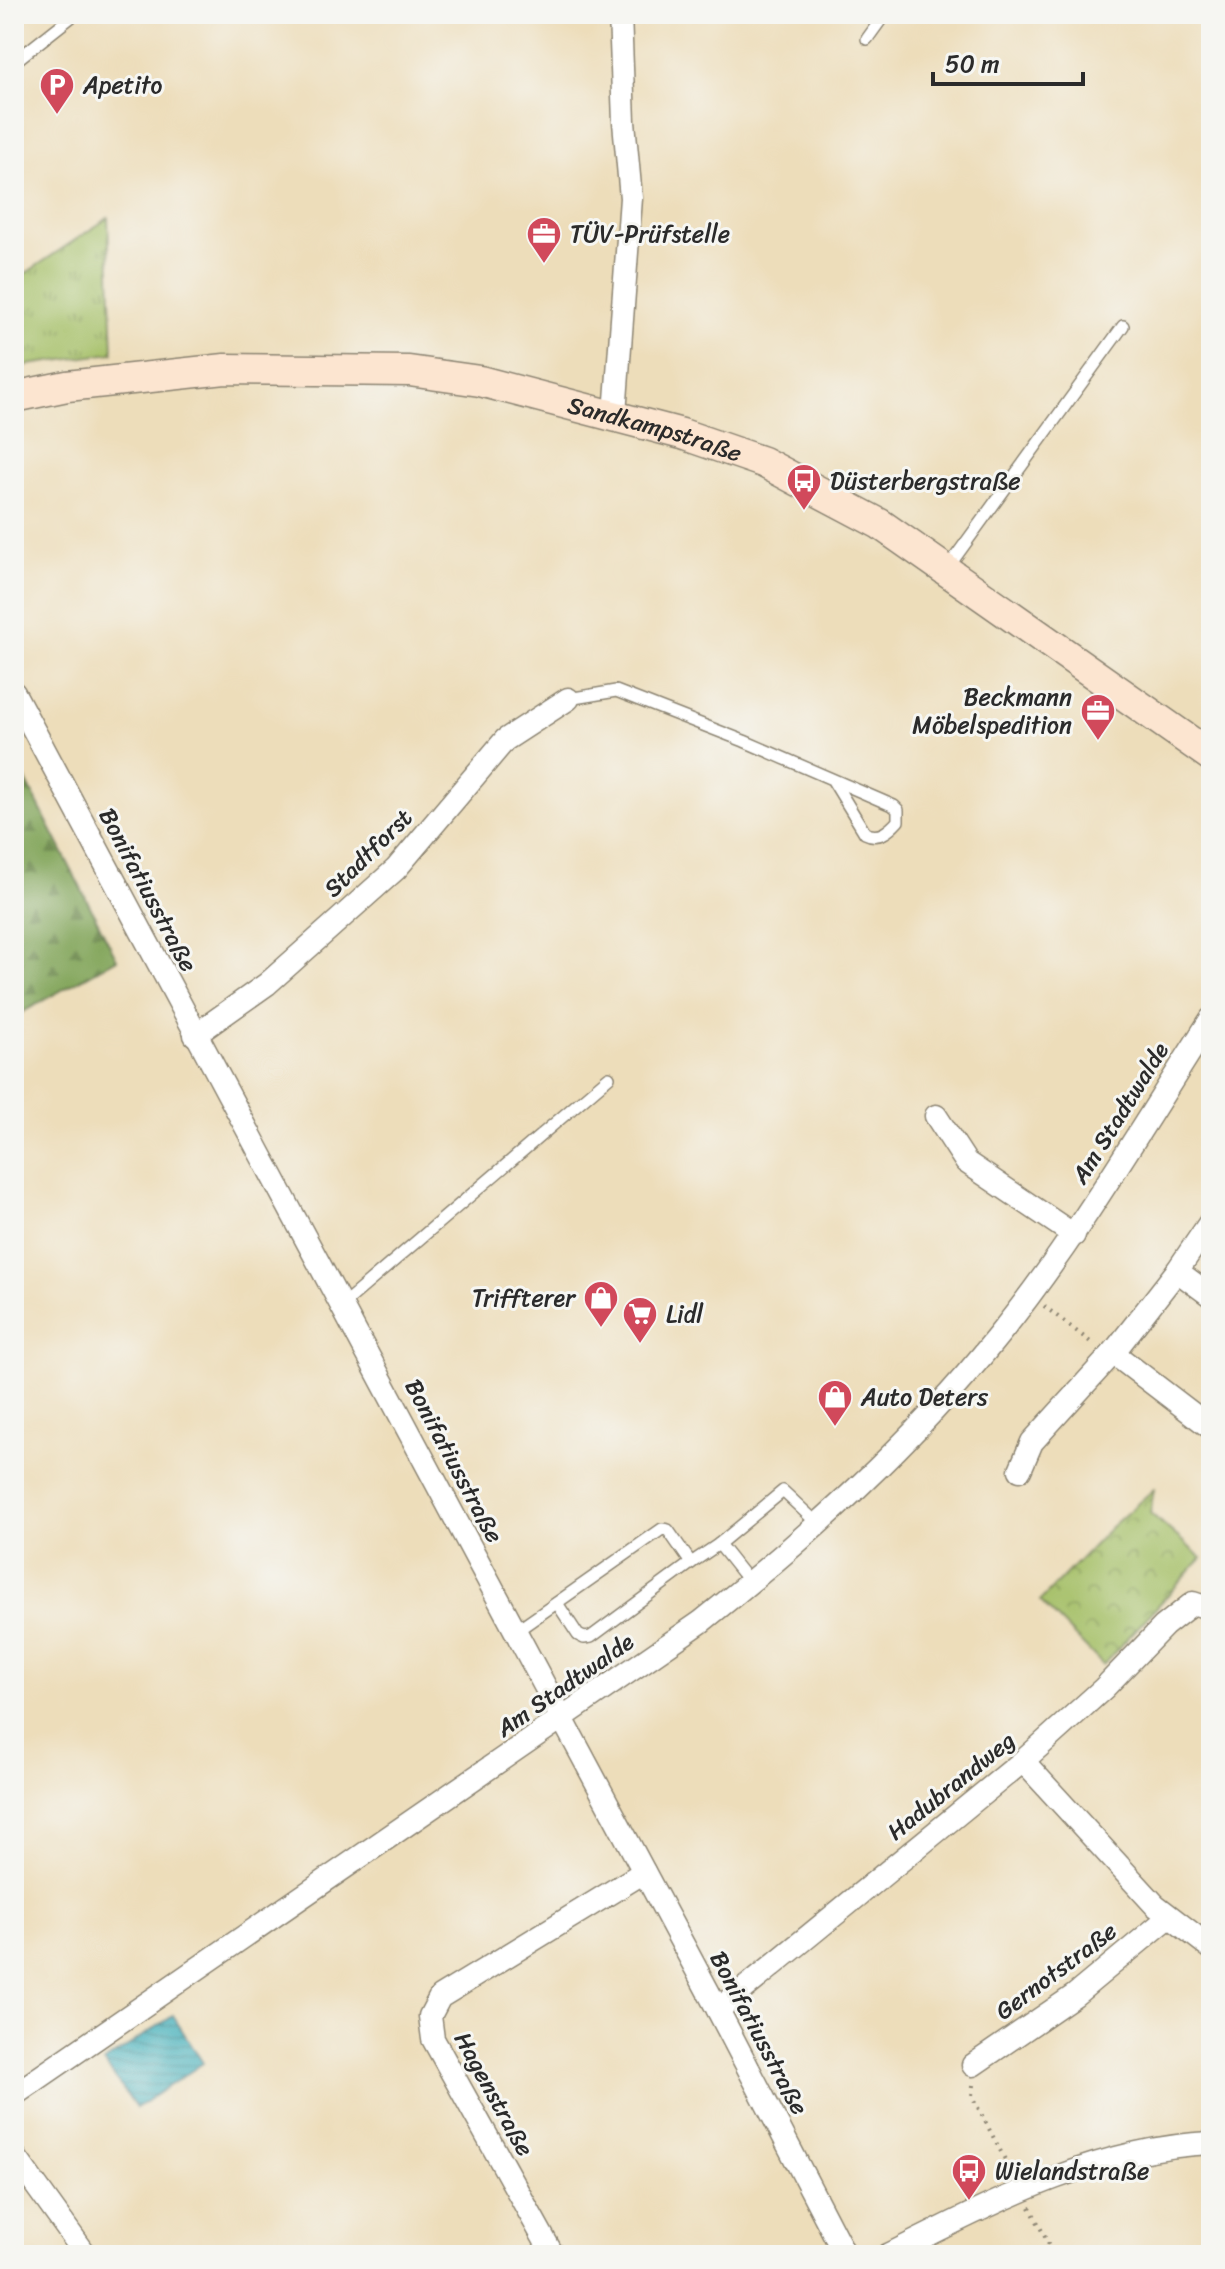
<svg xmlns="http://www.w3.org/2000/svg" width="1225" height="2269" font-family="Sriracha,sans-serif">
<defs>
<pattern id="grass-tufts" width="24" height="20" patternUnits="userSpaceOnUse" patternTransform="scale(2)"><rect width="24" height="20" fill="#a3be64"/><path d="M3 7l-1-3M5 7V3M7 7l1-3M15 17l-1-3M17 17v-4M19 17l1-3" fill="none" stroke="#859b53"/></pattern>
<pattern id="forest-firs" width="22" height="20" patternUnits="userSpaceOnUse" patternTransform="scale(2)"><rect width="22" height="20" fill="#82a55a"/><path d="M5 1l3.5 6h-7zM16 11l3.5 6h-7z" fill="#6b874b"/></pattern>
<pattern id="park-crowns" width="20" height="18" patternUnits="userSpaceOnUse" patternTransform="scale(2)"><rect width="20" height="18" fill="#a3be64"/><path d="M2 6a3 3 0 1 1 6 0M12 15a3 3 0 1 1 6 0" fill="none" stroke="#859b53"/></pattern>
<pattern id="water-rules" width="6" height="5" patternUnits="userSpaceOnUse" patternTransform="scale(2)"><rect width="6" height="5" fill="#3bacb7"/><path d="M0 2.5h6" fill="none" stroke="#328c95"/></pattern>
</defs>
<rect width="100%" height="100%" fill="#f6f6f2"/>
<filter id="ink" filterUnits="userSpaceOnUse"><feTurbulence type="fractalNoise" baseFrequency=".0125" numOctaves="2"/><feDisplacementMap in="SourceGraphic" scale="16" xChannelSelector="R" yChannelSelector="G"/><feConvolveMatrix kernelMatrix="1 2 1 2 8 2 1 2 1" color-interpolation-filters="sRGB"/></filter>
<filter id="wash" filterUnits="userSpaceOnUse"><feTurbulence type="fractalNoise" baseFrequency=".006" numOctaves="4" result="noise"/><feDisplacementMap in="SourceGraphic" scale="32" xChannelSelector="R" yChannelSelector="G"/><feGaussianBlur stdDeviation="1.8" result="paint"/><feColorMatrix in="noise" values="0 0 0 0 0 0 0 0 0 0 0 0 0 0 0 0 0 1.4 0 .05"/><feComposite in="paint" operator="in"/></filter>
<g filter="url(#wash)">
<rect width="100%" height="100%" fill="#edddba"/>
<!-- grass -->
<path fill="url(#grass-tufts)" stroke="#677448" stroke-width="2" d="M108,218L113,353L14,367V281Z"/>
<!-- forest -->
<path fill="url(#forest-firs)" stroke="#566842" stroke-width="2" d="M14,757L117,959L14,1017Z"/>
<!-- park -->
<path fill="url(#park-crowns)" stroke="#677448" stroke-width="2" d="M1154,1489L1150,1513L1202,1558L1103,1665L1040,1601L1111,1527Z"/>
<!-- water -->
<path fill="url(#water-rules)" stroke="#336c71" stroke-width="2" d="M173,2016L203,2063L136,2108L104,2062Z"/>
</g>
<g filter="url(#ink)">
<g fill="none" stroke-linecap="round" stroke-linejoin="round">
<defs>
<g id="lane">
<path d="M867,39L885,14"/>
<path d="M14,62L75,14"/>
<path d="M946,570L1123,326"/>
<path d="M568,699L616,691L744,741L894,806L898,810V821C889,831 879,840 865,833L832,779"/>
<path d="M341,1306L609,1077"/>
<path d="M719,1544L783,1491L818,1524"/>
<path d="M557,1603L578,1635L584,1638L591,1637L691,1563"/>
<path d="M515,1632L662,1529L668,1530L691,1563L719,1544L750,1583"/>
</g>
<g id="street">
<path d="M615,414L631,198L624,122L620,14"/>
<path d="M14,693L718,2010L845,2255"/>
<path d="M195,1035L267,984L396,869L505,740L568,699"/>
<path d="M936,1116L966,1162L1074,1235"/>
<path d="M1211,1221L1177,1271L1113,1353L1211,1428"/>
<path d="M1177,1271L1211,1296"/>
<path d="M1020,1470L1032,1442L1113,1353"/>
<path d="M1023,1761L1155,1905L1211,1948"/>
<path d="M718,2010L1023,1761L1104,1688L1164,1626L1193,1603L1211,1609"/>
<path d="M973,2065L1075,1995L1169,1917"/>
<path d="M14,2095L701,1622C808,1537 912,1444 998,1336C1078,1237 1142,1126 1211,1019"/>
<path d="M14,2155L86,2255"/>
<path d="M553,2255L433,2039L430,2016L440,1997L644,1872"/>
<path d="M888,2255C990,2204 1095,2148 1211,2143"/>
</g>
<g id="secondary">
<path id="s1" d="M14,397L67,386L225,369L409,371L480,381L682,434L763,462L880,524L1211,756"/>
</g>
</defs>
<!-- lane casing -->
<use href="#lane" stroke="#8c8472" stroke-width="14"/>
<!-- street casing -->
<use href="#street" stroke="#8c8472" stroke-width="25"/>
<!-- secondary casing -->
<use href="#secondary" stroke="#8c8472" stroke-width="33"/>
<!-- path -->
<g stroke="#8c8472" stroke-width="4" stroke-dasharray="2 6" stroke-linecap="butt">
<path d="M1044,1306L1093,1344"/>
<path d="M973,2085L972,2096L1013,2175"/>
<path d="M1030,2207L1054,2255"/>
</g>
<!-- lane -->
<use href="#lane" stroke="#fff" stroke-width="11"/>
<!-- street -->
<use href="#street" stroke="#fff" stroke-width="22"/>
<!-- secondary -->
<use href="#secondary" stroke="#fce5d0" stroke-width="30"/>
</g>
</g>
<!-- icons -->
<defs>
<symbol id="parking-pin" viewBox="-11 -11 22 30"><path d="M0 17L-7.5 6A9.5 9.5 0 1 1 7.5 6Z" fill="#d1495b" stroke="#f6f6f2"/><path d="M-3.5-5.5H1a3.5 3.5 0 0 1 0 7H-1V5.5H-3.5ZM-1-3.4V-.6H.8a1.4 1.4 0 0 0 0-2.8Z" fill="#fff"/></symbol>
<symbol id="office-pin" viewBox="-11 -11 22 30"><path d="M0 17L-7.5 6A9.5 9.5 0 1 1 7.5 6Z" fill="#d1495b" stroke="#f6f6f2"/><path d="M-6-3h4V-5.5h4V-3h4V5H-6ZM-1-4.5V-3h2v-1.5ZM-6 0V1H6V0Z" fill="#fff"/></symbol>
<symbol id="bus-pin" viewBox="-11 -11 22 30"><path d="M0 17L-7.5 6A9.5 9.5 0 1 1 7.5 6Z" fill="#d1495b" stroke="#f6f6f2"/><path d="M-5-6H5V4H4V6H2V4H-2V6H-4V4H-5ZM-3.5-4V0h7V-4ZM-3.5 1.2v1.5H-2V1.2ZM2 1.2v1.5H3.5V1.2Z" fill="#fff"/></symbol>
<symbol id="shop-pin" viewBox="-11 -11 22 30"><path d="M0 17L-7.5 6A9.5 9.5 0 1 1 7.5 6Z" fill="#d1495b" stroke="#f6f6f2"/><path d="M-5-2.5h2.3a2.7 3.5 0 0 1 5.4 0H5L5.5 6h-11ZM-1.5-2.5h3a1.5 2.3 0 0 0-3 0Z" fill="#fff"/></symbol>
<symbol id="supermarket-pin" viewBox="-11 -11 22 30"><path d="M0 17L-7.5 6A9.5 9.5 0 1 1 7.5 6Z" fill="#d1495b" stroke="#f6f6f2"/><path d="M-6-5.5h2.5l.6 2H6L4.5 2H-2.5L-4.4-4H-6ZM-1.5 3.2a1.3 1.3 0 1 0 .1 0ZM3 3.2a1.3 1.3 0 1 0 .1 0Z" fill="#fff"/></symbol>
</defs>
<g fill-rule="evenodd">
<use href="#parking-pin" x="37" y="65" width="40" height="54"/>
<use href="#office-pin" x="524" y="214" width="40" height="54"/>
<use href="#bus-pin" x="784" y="461" width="40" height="54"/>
<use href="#office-pin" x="1078" y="691" width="40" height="54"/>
<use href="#shop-pin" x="581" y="1278" width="40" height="54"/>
<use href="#supermarket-pin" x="620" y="1294" width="40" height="54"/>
<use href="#shop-pin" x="815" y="1377" width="40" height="54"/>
<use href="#bus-pin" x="949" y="2151" width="40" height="54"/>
</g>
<g text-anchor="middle" stroke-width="6" stroke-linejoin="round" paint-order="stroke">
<!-- poi labels -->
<g font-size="24" fill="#2b2b2b" stroke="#f6f6f2" text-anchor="start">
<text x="83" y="93">Apetito</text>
<text x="570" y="242">TÜV-Prüfstelle</text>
<text x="830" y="489">Düsterbergstraße</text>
<text x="1072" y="705" text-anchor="end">Beckmann<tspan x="1072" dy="28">Möbelspedition</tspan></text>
<text x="575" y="1306" text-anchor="end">Triffterer</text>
<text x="666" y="1322">Lidl</text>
<text x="861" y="1405">Auto Deters</text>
<text x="995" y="2179">Wielandstraße</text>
</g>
<!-- street labels -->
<g font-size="24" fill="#2b2b2b" stroke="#f6f6f2">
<text dy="8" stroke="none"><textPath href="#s1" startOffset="650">Sandkampstraße</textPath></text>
<text transform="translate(368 853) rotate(-45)" y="8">Stadtforst</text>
<text transform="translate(148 890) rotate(62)" y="8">Bonifatiusstraße</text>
<text transform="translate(1120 1113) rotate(-58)" y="8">Am Stadtwalde</text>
<text transform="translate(454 1461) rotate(62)" y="8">Bonifatiusstraße</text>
<text transform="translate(565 1685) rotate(-35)" y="8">Am Stadtwalde</text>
<text transform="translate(951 1786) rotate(-39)" y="8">Hadubrandweg</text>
<text transform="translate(1056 1971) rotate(-37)" y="8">Gernotstraße</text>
<text transform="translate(759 2033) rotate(62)" y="8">Bonifatiusstraße</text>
<text transform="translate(494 2094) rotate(61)" y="8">Hagenstraße</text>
</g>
</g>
<!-- margin -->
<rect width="1225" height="2269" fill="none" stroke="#f6f6f2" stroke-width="48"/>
<!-- scale -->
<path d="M933 72v12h150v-12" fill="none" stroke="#2b2b2b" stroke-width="4"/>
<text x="945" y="72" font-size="24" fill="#2b2b2b" stroke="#f6f6f2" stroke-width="6" paint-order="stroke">50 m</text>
</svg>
